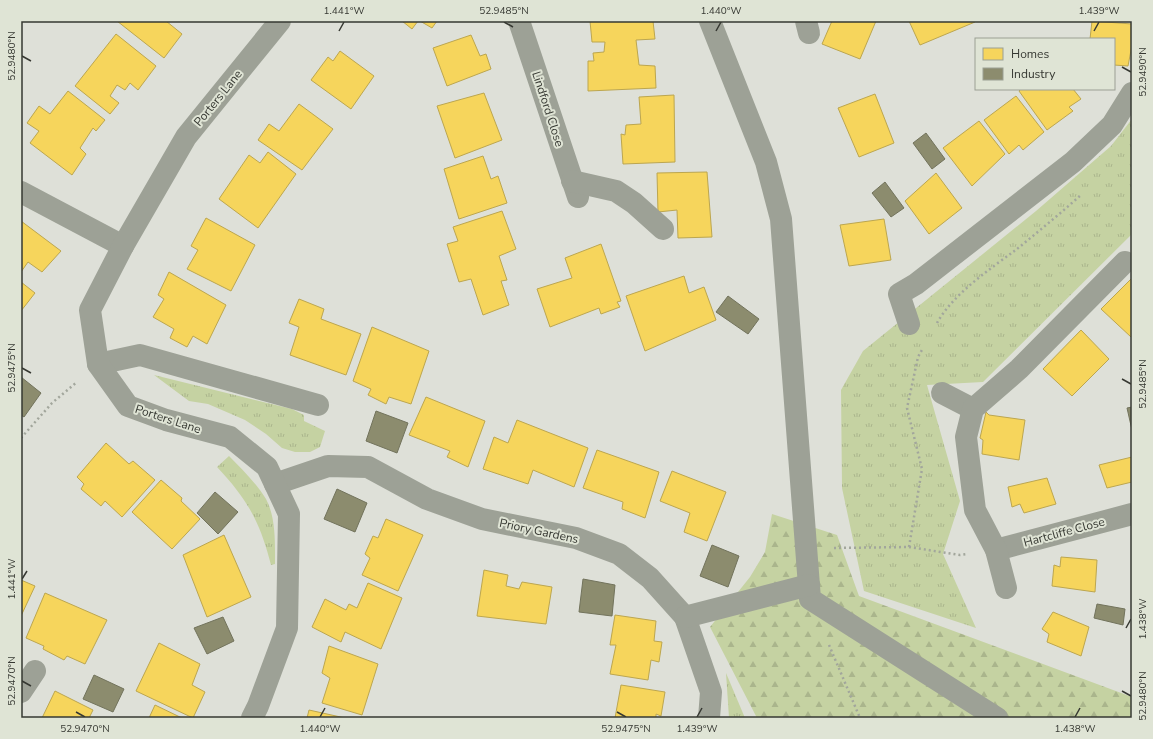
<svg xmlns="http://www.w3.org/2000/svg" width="1153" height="739" font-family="'Nunito Sans',sans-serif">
<defs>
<pattern id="grass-tufts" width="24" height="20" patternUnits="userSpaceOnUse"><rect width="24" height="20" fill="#c5d2a2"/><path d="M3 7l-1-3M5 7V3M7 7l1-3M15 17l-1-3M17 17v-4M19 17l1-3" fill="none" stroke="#aab58c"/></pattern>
<pattern id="forest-firs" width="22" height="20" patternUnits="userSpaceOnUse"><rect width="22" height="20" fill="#c5d2a2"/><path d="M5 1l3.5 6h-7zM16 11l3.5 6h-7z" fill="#aab58c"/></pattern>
</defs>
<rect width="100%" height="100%" fill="#dee0d8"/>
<!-- grass -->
<g fill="url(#grass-tufts)">
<path d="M1132,119V234L983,382L927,385L960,501L943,554L976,628L864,591L842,488L841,390L863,351L1036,211L1111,146Z"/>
<path d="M154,375L292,409L304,415V421L325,431L320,447L310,452H295L282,448L266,434L245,420L208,404L189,401Z"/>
<path d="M229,456C242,469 256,483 266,499C276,518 275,543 275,564L271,565C260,521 247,499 217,467Z"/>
<path d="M726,673L745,718H729Z"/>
</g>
<!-- forest -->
<path fill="url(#forest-firs)" d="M772,514L837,535L859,596L1132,697V718H757L710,627L750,577L765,552Z"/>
<!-- homes -->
<g fill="#f6d55c" stroke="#bca64f">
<path d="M117,21H166L182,34L164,58Z"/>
<path d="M402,21H418L412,29Z"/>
<path d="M420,21H437L432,28Z"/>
<path d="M590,21H653L655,39L636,40L639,65L655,66L656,88L588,91V61H594L593,53L604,52L605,42H592Z"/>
<path d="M832,21H876L860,59L822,44Z"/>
<path d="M909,21H975V22L920,45Z"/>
<path d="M1092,21L1132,24V45L1128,66L1114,65V39H1090Z"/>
<path d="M116,34L156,66L138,90L130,83L125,90L117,85L110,96L119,103L110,114L75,86Z"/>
<path d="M471,35L480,56L486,54L491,69L447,86L433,48Z"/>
<path d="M340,51L374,76L351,109L311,80L328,57L333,61Z"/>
<path d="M1021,89H1073L1081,99L1069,107L1073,111L1047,130L1019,91Z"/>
<path d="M68,91L105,120L96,131L93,128L80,148L86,154L72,175L30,143L39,131L27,123L39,106L50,114Z"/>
<path d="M484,93L502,140L455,158L437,106Z"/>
<path d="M875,94L894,143L859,157L838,108Z"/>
<path d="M674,95L675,162L623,164L621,134L625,135L626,125L641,124L639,97Z"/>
<path d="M1016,96L1044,132L1023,150L1019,145L1009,154L984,120Z"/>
<path d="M299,104L333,129L302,170L258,140L269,124L279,131Z"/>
<path d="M979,121L1005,154L972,186L943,148Z"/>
<path d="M268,152L296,174L258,228L219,199L249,155L260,163Z"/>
<path d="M483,156L491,179L498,176L507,203L459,219L444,169Z"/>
<path d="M707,172L712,237L678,238L677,210L658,212L657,173Z"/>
<path d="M936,173L962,208L929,234L905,201Z"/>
<path d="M502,211L516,249L499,256L507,280L501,281L509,305L483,315L471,279L459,282L447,244L458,241L453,227Z"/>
<path d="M206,218L255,245L231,291L187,269L198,250L191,246Z"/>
<path d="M884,219L891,260L849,266L840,225Z"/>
<path d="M21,221L61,251L42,272L28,262L21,272Z"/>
<path d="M601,244L621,301L617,302L620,307L601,314L599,308L550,327L537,289L572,278L565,258Z"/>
<path d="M169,272L226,305L207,344L193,336L187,347L170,338L174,329L153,317L164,299L158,295Z"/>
<path d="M684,276L689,293L704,287L716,320L645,351L626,296Z"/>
<path d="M1132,278V336L1131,337L1101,309Z"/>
<path d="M21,282L35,293L21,311Z"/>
<path d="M299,299L324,309L321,319L361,334L346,375L290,355L299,327L289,323Z"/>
<path d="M372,327L429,351L411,404L389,397L386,404L368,395L371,389L353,381Z"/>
<path d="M1081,330L1109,359L1072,396L1043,369Z"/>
<path d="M426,397L485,421L468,467L447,457L450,451L409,435Z"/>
<path d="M986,412L989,415L1025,420L1019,460L982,454L983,440L980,438Z"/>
<path d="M517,420L588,448L574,487L533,470L528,484L483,469L494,437L508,443Z"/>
<path d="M106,443L129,464L133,461L155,480L122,517L105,501L101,506L81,489L84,484L77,477Z"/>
<path d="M597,450L659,472L645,518L622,509L623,502L583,488Z"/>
<path d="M1132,457V482L1107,488L1099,465Z"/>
<path d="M672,471L726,492L707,541L684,532L690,513L660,501Z"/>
<path d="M1047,478L1056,504L1024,513L1020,504L1012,507L1008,487Z"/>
<path d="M161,480L182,498L181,501L200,519L172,549L132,512Z"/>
<path d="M386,519L423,535L398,591L362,575L370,558L365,554L373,536L378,538Z"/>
<path d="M224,535L251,597L207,617L183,555Z"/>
<path d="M1061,557L1097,560L1095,592L1052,586L1054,565L1060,567Z"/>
<path d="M484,570L508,575L506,586L519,589L522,582L552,587L546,624L477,616Z"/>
<path d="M21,580L35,586L21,616Z"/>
<path d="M368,583L402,598L381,649L345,632L341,642L312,627L325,599L346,610L349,604L357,608Z"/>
<path d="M45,593L107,620L85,664L67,656L64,660L43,649L44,646L26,638Z"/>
<path d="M1053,612L1089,627L1081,656L1047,642L1049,634L1042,629Z"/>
<path d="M615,615L656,621L654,641L662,642L659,662L651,660L648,680L610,674L616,645H610Z"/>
<path d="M159,643L200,664L192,685L205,692L193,718L136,691Z"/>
<path d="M329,646L378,664L362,715L322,703L330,678L322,673Z"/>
<path d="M621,685L665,692L661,716L656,714V718H615Z"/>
<path d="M55,691L93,710L89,718H42Z"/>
<path d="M155,705L182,718H149Z"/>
<path d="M309,710L345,718H307Z"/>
</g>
<!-- industry -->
<g fill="#8c8c6e" stroke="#72735c">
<path d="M926,133L945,159L932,169L913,143Z"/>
<path d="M885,182L904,208L891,217L872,193Z"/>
<path d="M728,296L759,319L748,334L716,312Z"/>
<path d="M21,377L41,393L24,417L21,415Z"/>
<path d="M1132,407V430L1127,408Z"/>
<path d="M376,411L408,423L397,453L366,441Z"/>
<path d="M337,489L367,503L355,532L324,519Z"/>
<path d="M215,492L238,512L218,534L197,513Z"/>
<path d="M712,545L739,556L728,587L700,576Z"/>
<path d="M583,579L615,585L612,616L579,612Z"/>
<path d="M1097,604L1125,609L1123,625L1094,618Z"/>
<path d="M223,617L234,641L207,654L194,628Z"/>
<path d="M94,675L124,689L113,712L83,699Z"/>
</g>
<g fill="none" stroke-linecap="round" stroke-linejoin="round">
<!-- path -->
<g stroke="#a2a69c" stroke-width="2.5" stroke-dasharray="2 3" stroke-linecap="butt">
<path d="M937,323C953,294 990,269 1017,249C1039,231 1061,213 1082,194"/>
<path d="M21,438L52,403L77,382"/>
<path d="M909,547L960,555L967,554"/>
<path d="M834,548L909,547L922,469L907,408L918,357L923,348"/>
<path d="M829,645L860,718"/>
</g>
<!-- minor -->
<g stroke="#9da196" stroke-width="22">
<path d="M519,21L578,197"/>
<path d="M710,21L766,162L781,219L810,599L997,718"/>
<path d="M806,21L809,33"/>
<path d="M572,181L616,191L634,203L663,229"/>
<path d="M21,192L123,246"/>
<path d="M909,324L899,294L916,284L1073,162L1112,125L1132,93"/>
<path d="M98,364L140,355L318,405"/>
<path d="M942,393L973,409"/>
<path d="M275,484L328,466L368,467L427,499L482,519L576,538L619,554L650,578L685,617L711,692L709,718"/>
<path d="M996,550L1132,514"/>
<path d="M1006,588L996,550L975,510L966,437L973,409L1019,369L1125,262"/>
<path d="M685,617L809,585"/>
<path d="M21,692L35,671"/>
<path d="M252,718L258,706L287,628L289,514L267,467L230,437L166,420L128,406L98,364L90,310L123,246L186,137L280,21"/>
</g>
</g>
<!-- ticks -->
<path fill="none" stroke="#363832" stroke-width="1.5" d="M504,22L513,27M339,31L344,22M716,31L721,22M1094,31L1099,22M22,56L31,61M1122,67L1131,72M22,368L31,373M1122,379L1131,384M22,579L27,571M1126,628L1131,619M22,681L31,686M1122,691L1131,696M76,712L85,717M617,712L626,717M320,717L325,708M697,717L702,708M1075,717L1080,708"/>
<g text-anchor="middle" stroke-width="4" stroke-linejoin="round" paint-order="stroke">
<!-- street labels -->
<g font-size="12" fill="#363832" stroke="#dfe4d5">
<text transform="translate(218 98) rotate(-51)" y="4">Porters Lane</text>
<text transform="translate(548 109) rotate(72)" y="4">Lindford Close</text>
<text transform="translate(168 419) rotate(18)" y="4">Porters Lane</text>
<text transform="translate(539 531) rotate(12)" y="4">Priory Gardens</text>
<text transform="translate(1064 532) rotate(-15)" y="4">Hartcliffe Close</text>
</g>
</g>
<!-- border -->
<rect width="1153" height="739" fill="none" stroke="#dfe4d5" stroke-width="44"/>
<!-- legend -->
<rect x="975" y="38" width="140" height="52" fill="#dfe4d5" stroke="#9b9f94"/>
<rect x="983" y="48" width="20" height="12" fill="#f6d55c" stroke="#9b9f94"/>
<text x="1011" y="58" font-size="12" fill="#363832">Homes</text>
<rect x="983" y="68" width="20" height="12" fill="#8c8c6e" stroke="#9b9f94"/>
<text x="1011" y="78" font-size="12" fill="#363832">Industry</text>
<rect x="22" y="22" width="1109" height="695" fill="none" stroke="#363832" stroke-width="1.5"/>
<g font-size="10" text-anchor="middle" fill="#363832">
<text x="344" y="14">1.441°W</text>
<text x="504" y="14">52.9485°N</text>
<text x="721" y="14">1.440°W</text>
<text x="1099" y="14">1.439°W</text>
<text transform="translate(11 56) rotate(-90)" y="4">52.9480°N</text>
<text transform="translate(1142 72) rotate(-90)" y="4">52.9490°N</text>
<text transform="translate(11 368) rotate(-90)" y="4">52.9475°N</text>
<text transform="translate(1142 384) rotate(-90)" y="4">52.9485°N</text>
<text transform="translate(11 579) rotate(-90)" y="4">1.441°W</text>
<text transform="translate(1142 619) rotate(-90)" y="4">1.438°W</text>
<text transform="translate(11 681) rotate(-90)" y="4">52.9470°N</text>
<text transform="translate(1142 696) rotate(-90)" y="4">52.9480°N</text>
<text x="85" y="732">52.9470°N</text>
<text x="320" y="732">1.440°W</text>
<text x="626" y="732">52.9475°N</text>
<text x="697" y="732">1.439°W</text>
<text x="1075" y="732">1.438°W</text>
</g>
</svg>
